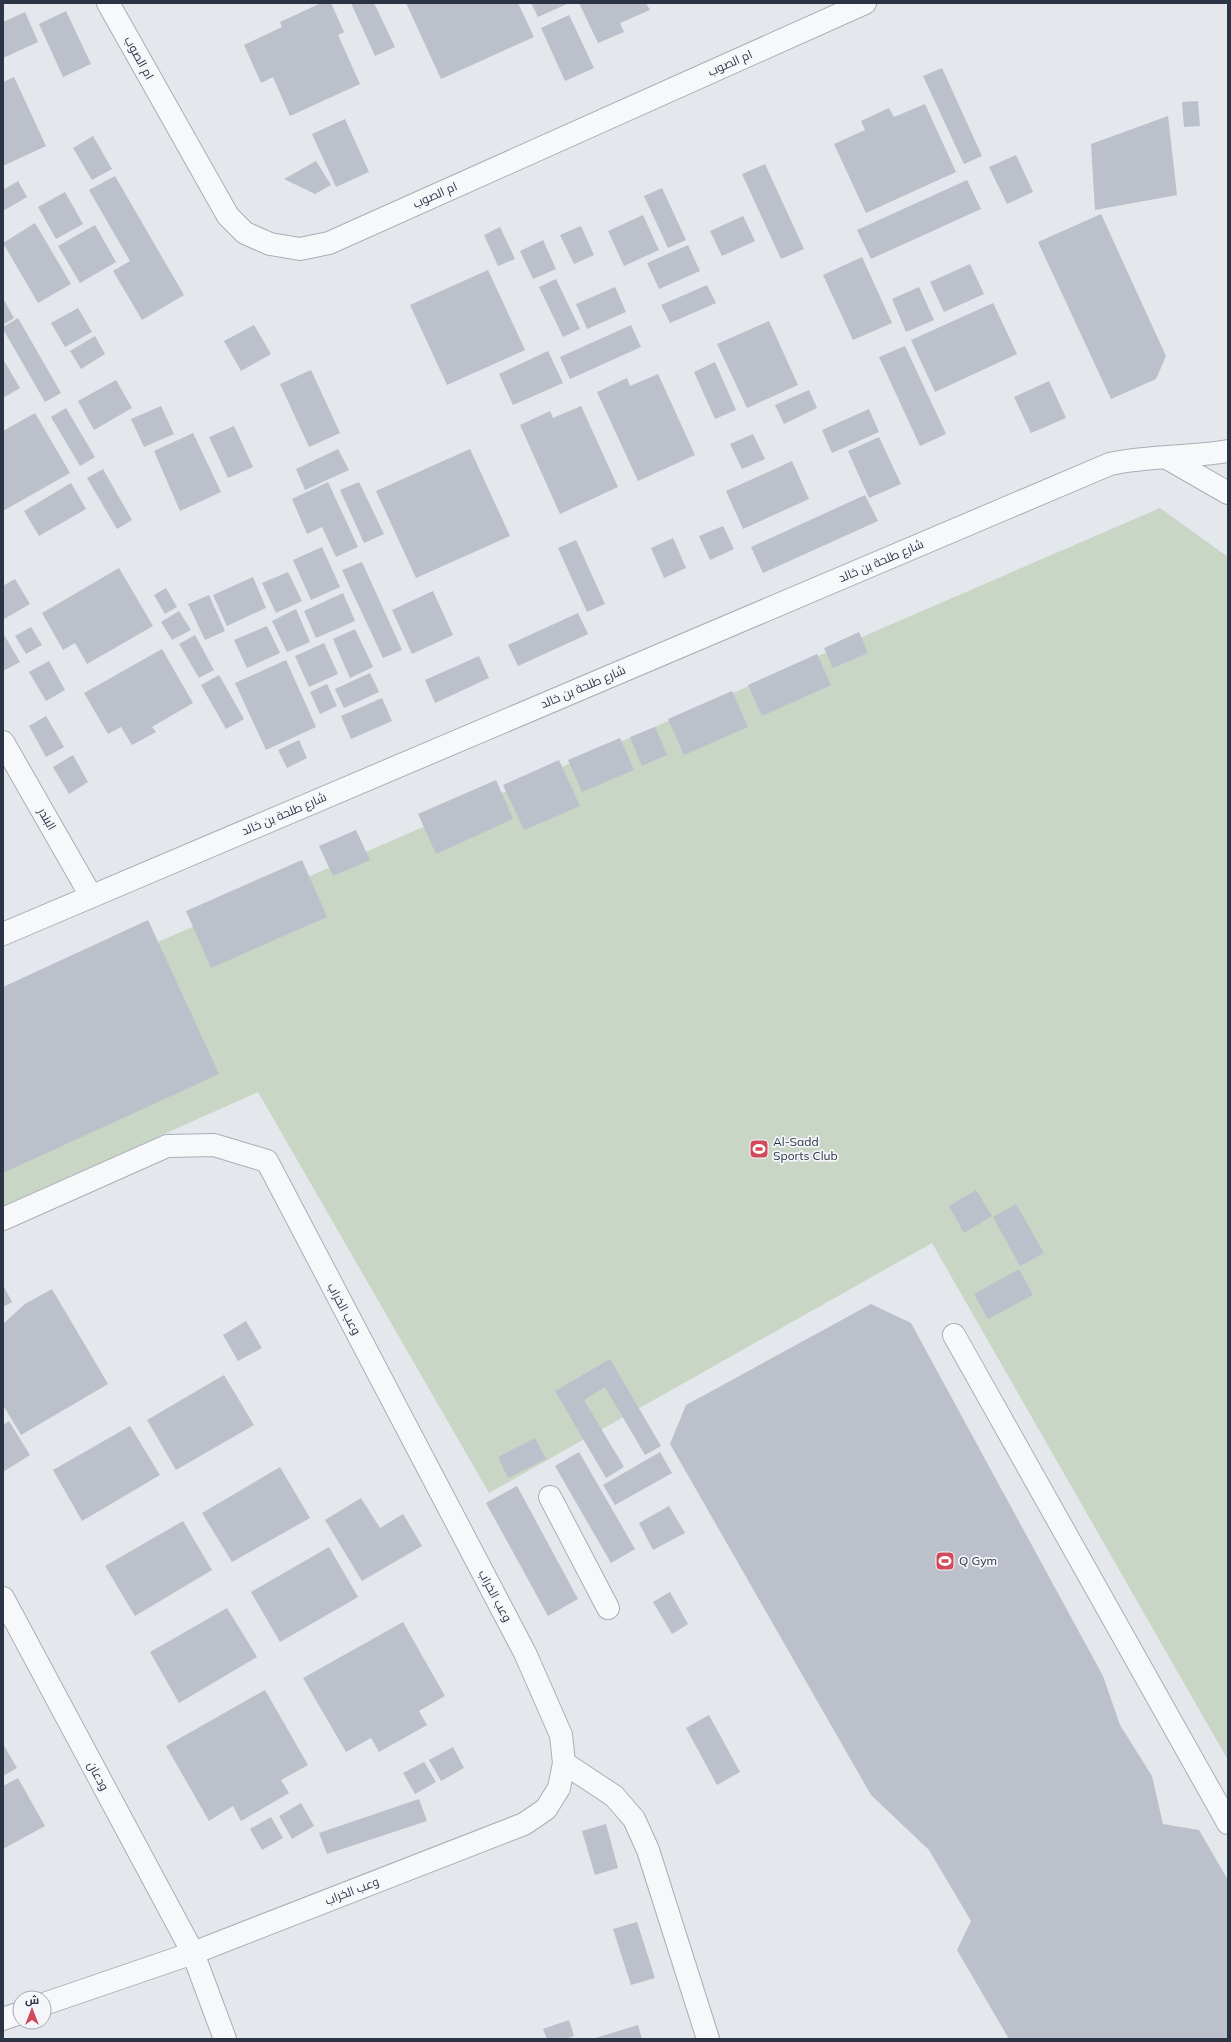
<svg xmlns="http://www.w3.org/2000/svg" width="1231" height="2042" font-family="Mulish,Cairo,sans-serif">
<rect width="100%" height="100%" fill="#e4e7ec"/>
<!-- green -->
<path fill="#c9d6c5" d="M1160,508L1228,557V1760L932,1243L489,1493L258,1092L3,1206V1009Z"/>
<!-- building -->
<g fill="#bbc0ca">
<path d="M321,3H331L344,32L338,35L360,84L290,116L273,77L261,83L244,45L282,27L280,22Z"/>
<path d="M351,3H374L395,47L375,56Z"/>
<path d="M406,3H518L534,37L441,79Z"/>
<path d="M531,3H566L567,4L538,17Z"/>
<path d="M579,3H646L650,10L620,23L624,32L598,43Z"/>
<path d="M66,11L91,64L63,77L39,24Z"/>
<path d="M25,12L38,42L3,58V22Z"/>
<path d="M569,15L594,68L565,81L541,28Z"/>
<path d="M942,68L982,156L964,164L923,76Z"/>
<path d="M14,77L46,146L3,166V82Z"/>
<path d="M1198,101L1200,126L1184,127L1182,102Z"/>
<path d="M925,104L956,172L866,213L834,144L865,130L861,121L889,108L894,117Z"/>
<path d="M1168,116L1177,195L1095,210L1091,144Z"/>
<path d="M345,119L369,172L336,187L312,134Z"/>
<path d="M93,136L112,169L92,180L73,148Z"/>
<path d="M1016,155L1033,192L1007,204L989,167Z"/>
<path d="M316,161L331,185L315,194L284,179Z"/>
<path d="M765,164L804,249L781,259L742,174Z"/>
<path d="M115,176L184,295L142,320L113,271L130,261L89,190Z"/>
<path d="M967,180L981,209L871,259L857,230Z"/>
<path d="M18,181L27,197L3,211V190Z"/>
<path d="M662,188L686,240L668,248L644,196Z"/>
<path d="M65,192L83,224L56,239L38,207Z"/>
<path d="M1101,214L1166,356L1156,379L1111,399L1038,242Z"/>
<path d="M643,215L659,250L624,266L608,231Z"/>
<path d="M743,216L755,241L722,256L710,231Z"/>
<path d="M35,223L71,284L38,303L3,243Z"/>
<path d="M95,225L116,262L80,283L58,246Z"/>
<path d="M581,226L594,255L574,264L560,235Z"/>
<path d="M500,227L515,259L498,266L484,235Z"/>
<path d="M543,240L556,269L533,279L520,251Z"/>
<path d="M688,245L700,271L659,289L647,263Z"/>
<path d="M862,257L892,323L853,340L823,275Z"/>
<path d="M970,264L984,294L944,312L930,282Z"/>
<path d="M488,270L525,350L447,385L410,305Z"/>
<path d="M556,279L580,329L563,337L539,287Z"/>
<path d="M707,285L716,303L670,323L661,305Z"/>
<path d="M615,287L626,312L587,329L576,304Z"/>
<path d="M919,287L934,320L906,332L892,299Z"/>
<path d="M3,298L14,318L3,325Z"/>
<path d="M993,303L1017,354L935,392L911,340Z"/>
<path d="M78,308L92,332L65,347L51,323Z"/>
<path d="M18,318L61,393L45,402L3,329V327Z"/>
<path d="M769,321L798,385L747,408L717,344Z"/>
<path d="M254,325L271,354L241,371L224,341Z"/>
<path d="M631,325L641,347L570,379L560,357Z"/>
<path d="M95,336L105,354L81,369L70,351Z"/>
<path d="M905,346L946,434L920,446L879,357Z"/>
<path d="M548,351L563,383L513,405L499,374Z"/>
<path d="M3,359L20,388L3,398Z"/>
<path d="M715,362L736,410L715,419L694,372Z"/>
<path d="M311,370L340,433L309,447L280,384Z"/>
<path d="M658,374L695,455L638,481L597,392L627,378L630,386Z"/>
<path d="M116,380L132,408L94,430L78,401Z"/>
<path d="M1049,381L1066,418L1031,433L1014,397Z"/>
<path d="M809,390L817,408L784,424L775,405Z"/>
<path d="M161,406L174,434L144,447L131,419Z"/>
<path d="M581,406L618,487L560,514L520,425L550,411L553,418Z"/>
<path d="M66,408L95,457L80,466L51,417Z"/>
<path d="M869,409L879,432L832,453L822,430Z"/>
<path d="M35,413L70,473L3,511V431Z"/>
<path d="M234,426L253,467L228,478L209,437Z"/>
<path d="M193,433L221,492L180,511L154,451Z"/>
<path d="M753,434L765,459L742,469L730,444Z"/>
<path d="M879,437L901,484L869,498L848,451Z"/>
<path d="M338,449L349,470L305,490L296,469Z"/>
<path d="M470,449L510,536L416,578L376,491Z"/>
<path d="M792,461L809,499L743,529L726,491Z"/>
<path d="M103,469L132,520L117,529L87,478Z"/>
<path d="M328,482L358,547L336,557L322,527L307,534L292,499Z"/>
<path d="M359,482L384,534L364,543L340,490Z"/>
<path d="M71,483L86,509L39,536L24,511Z"/>
<path d="M865,495L878,521L763,573L751,547Z"/>
<path d="M723,526L734,549L710,560L699,536Z"/>
<path d="M673,538L686,568L664,578L651,548Z"/>
<path d="M576,540L605,604L587,612L558,548Z"/>
<path d="M322,547L340,587L311,600L293,560Z"/>
<path d="M362,562L402,650L383,658L342,570Z"/>
<path d="M119,568L153,626L87,664L75,643L63,650L42,613Z"/>
<path d="M288,572L302,601L276,613L262,583Z"/>
<path d="M253,577L266,608L227,626L213,595Z"/>
<path d="M15,579L30,604L4,619L3,586Z"/>
<path d="M166,588L177,607L165,614L154,595Z"/>
<path d="M433,591L453,635L412,654L392,610Z"/>
<path d="M343,593L355,621L316,638L304,611Z"/>
<path d="M209,595L225,631L205,640L188,604Z"/>
<path d="M296,609L310,642L287,652L272,621Z"/>
<path d="M179,611L191,630L172,640L161,622Z"/>
<path d="M578,613L588,634L518,666L508,645Z"/>
<path d="M267,626L280,653L247,668L234,640Z"/>
<path d="M31,627L42,645L26,654L15,636Z"/>
<path d="M355,629L373,667L350,678L333,639Z"/>
<path d="M859,632L868,653L833,668L824,648Z"/>
<path d="M3,633L20,662L3,671Z"/>
<path d="M195,635L214,670L199,678L179,644Z"/>
<path d="M324,643L338,674L309,687L295,656Z"/>
<path d="M162,649L193,703L152,727L156,732L132,745L121,727L108,734L84,693Z"/>
<path d="M817,654L831,685L762,716L748,685Z"/>
<path d="M479,656L489,678L435,703L425,680Z"/>
<path d="M286,660L316,727L266,750L235,683Z"/>
<path d="M49,661L65,690L46,701L29,672Z"/>
<path d="M370,673L379,692L344,708L335,689Z"/>
<path d="M219,675L244,719L226,729L201,685Z"/>
<path d="M327,684L337,706L320,714L310,692Z"/>
<path d="M732,691L748,727L684,755L668,719Z"/>
<path d="M382,698L392,721L351,739L341,716Z"/>
<path d="M46,716L64,747L46,757L29,726Z"/>
<path d="M655,727L667,755L642,766L630,737Z"/>
<path d="M620,738L634,770L582,792L568,760Z"/>
<path d="M299,740L307,758L287,768L278,750Z"/>
<path d="M73,755L88,782L69,794L53,767Z"/>
<path d="M559,760L580,806L524,830L503,785Z"/>
<path d="M496,780L513,819L436,854L418,814Z"/>
<path d="M356,830L370,860L333,876L319,846Z"/>
<path d="M302,860L327,917L211,968L186,911Z"/>
<path d="M148,920L219,1074L3,1173V987Z"/>
<path d="M976,1190L992,1216L964,1233L949,1206Z"/>
<path d="M1016,1204L1044,1253L1020,1266L993,1217Z"/>
<path d="M1019,1269L1033,1295L988,1319L974,1294Z"/>
<path d="M3,1285L12,1302L3,1307Z"/>
<path d="M52,1289L108,1384L21,1435L3,1405V1324L25,1304Z"/>
<path d="M871,1304L911,1323L1103,1676L1120,1725L1152,1776L1163,1824L1199,1830L1228,1880V2039H1009L957,1950L971,1921L929,1850L871,1795L670,1444L686,1405Z"/>
<path d="M246,1321L262,1348L238,1361L223,1335Z"/>
<path d="M610,1359L661,1446L645,1455L605,1387L584,1400L624,1467L606,1478L555,1391Z"/>
<path d="M224,1375L254,1425L176,1470L147,1420Z"/>
<path d="M9,1421L30,1455L3,1472V1425Z"/>
<path d="M130,1426L160,1475L82,1521L53,1470Z"/>
<path d="M535,1438L546,1459L508,1478L498,1457Z"/>
<path d="M579,1452L635,1549L611,1563L555,1466Z"/>
<path d="M660,1452L672,1473L615,1505L603,1485Z"/>
<path d="M280,1467L310,1518L232,1562L202,1513Z"/>
<path d="M517,1486L578,1599L548,1616L486,1503Z"/>
<path d="M361,1498L380,1528L403,1514L422,1546L362,1581L325,1520Z"/>
<path d="M669,1506L685,1533L653,1550L639,1523Z"/>
<path d="M183,1521L212,1570L135,1616L105,1566Z"/>
<path d="M329,1547L358,1597L280,1642L251,1592Z"/>
<path d="M670,1592L688,1624L672,1634L653,1602Z"/>
<path d="M227,1608L257,1657L179,1703L150,1652Z"/>
<path d="M403,1622L445,1696L419,1711L427,1725L379,1752L371,1738L346,1752L303,1678Z"/>
<path d="M265,1690L308,1765L281,1780L289,1793L241,1821L233,1806L209,1821L166,1746Z"/>
<path d="M709,1715L740,1772L717,1785L686,1728Z"/>
<path d="M3,1744L17,1768L3,1776Z"/>
<path d="M453,1747L464,1768L441,1781L429,1760Z"/>
<path d="M424,1762L436,1782L415,1794L403,1773Z"/>
<path d="M18,1778L45,1826L3,1849V1786Z"/>
<path d="M419,1799L427,1821L327,1854L319,1833Z"/>
<path d="M301,1803L314,1826L292,1839L279,1816Z"/>
<path d="M271,1817L283,1838L262,1850L250,1829Z"/>
<path d="M606,1824L618,1868L595,1875L582,1831Z"/>
<path d="M637,1922L655,1978L631,1985L613,1929Z"/>
<path d="M569,2020L574,2036L565,2039H547L543,2029Z"/>
<path d="M638,2025L642,2039H592Z"/>
</g>
<g fill="none" stroke-linecap="round" stroke-linejoin="round">
<defs>
<g id="minor">
<path d="M108,3L228,216L245,233L270,244L300,249L329,243L865,3"/>
<path d="M1167,458L1228,493"/>
<path d="M3,742L91,896"/>
<path d="M3,934L1110,464C1149,455 1189,458 1228,451"/>
<path d="M3,1219L167,1146L214,1145L267,1161L525,1653L561,1735L564,1763L559,1788L546,1809L524,1824L193,1953L44,2004"/>
<path d="M954,1335L1228,1823"/>
<path d="M550,1497L608,1608"/>
<path d="M3,1598L193,1953L225,2039"/>
<path d="M564,1763L614,1796L634,1819L648,1850L708,2039"/>
<path d="M3,2019L20,2013"/>
</g>
</defs>
<!-- minor casing -->
<use href="#minor" stroke="#a9aeb7" stroke-width="24"/>
<!-- minor -->
<use href="#minor" stroke="#f7f8fa" stroke-width="22"/>
</g>
<!-- icons -->
<defs>
<symbol id="stadium-square" viewBox="-11 -11 22 22"><rect x="-9" y="-9" width="18" height="18" rx="4" fill="#d1495b" stroke="#f4f6f9"/><path d="M0-5a6.5 5 0 1 0 0 10a6.5 5 0 1 0 0-10ZM-3.5-1.8h7v3.6h-7Z" fill="#fff"/></symbol>
</defs>
<g fill-rule="evenodd">
<use href="#stadium-square" x="748" y="1138" width="22" height="22"/>
<use href="#stadium-square" x="934" y="1550" width="22" height="22"/>
</g>
<g text-anchor="middle" stroke-width="3.5" stroke-linejoin="round" paint-order="stroke">
<!-- street labels -->
<g font-size="12" fill="#2b3445" stroke="#f4f6f9">
<text transform="translate(139 58) rotate(61)" y="4">ام الصوب</text>
<text transform="translate(730 63) rotate(-24)" y="4">ام الصوب</text>
<text transform="translate(435 195) rotate(-24)" y="4">ام الصوب</text>
<text transform="translate(881 561) rotate(-23)" y="4">شارع طلحة بن خالد</text>
<text transform="translate(583 687) rotate(-23)" y="4">شارع طلحة بن خالد</text>
<text transform="translate(284 814) rotate(-23)" y="4">شارع طلحة بن خالد</text>
<text transform="translate(47 819) rotate(60)" y="4">البندر</text>
<text transform="translate(344 1309) rotate(62)" y="4">وعب الخراب</text>
<text transform="translate(495 1596) rotate(62)" y="4">وعب الخراب</text>
<text transform="translate(98 1776) rotate(62)" y="4">ودعان</text>
<text transform="translate(352 1891) rotate(-21)" y="4">وعب الخراب</text>
</g>
<!-- poi labels -->
<g font-size="12" fill="#2b3445" stroke="#f4f6f9" text-anchor="start">
<text x="773" y="1146">Al-Sadd<tspan x="773" dy="14">Sports Club</tspan></text>
<text x="959" y="1565">Q Gym</text>
</g>
</g>
<!-- border -->
<rect width="1231" height="2042" fill="none" stroke="#2b3445" stroke-width="8"/>
<!-- north arrow -->
<g transform="translate(32 2010)"><circle r="19" fill="#f4f6f9" stroke="#a4a8b1"/>
<path d="M0-3L7 15L0 10L-7 15Z" fill="#d1495b"/>
<text y="-6" font-size="11" font-weight="bold" text-anchor="middle" fill="#2b3445">ش</text>
</g>
</svg>
